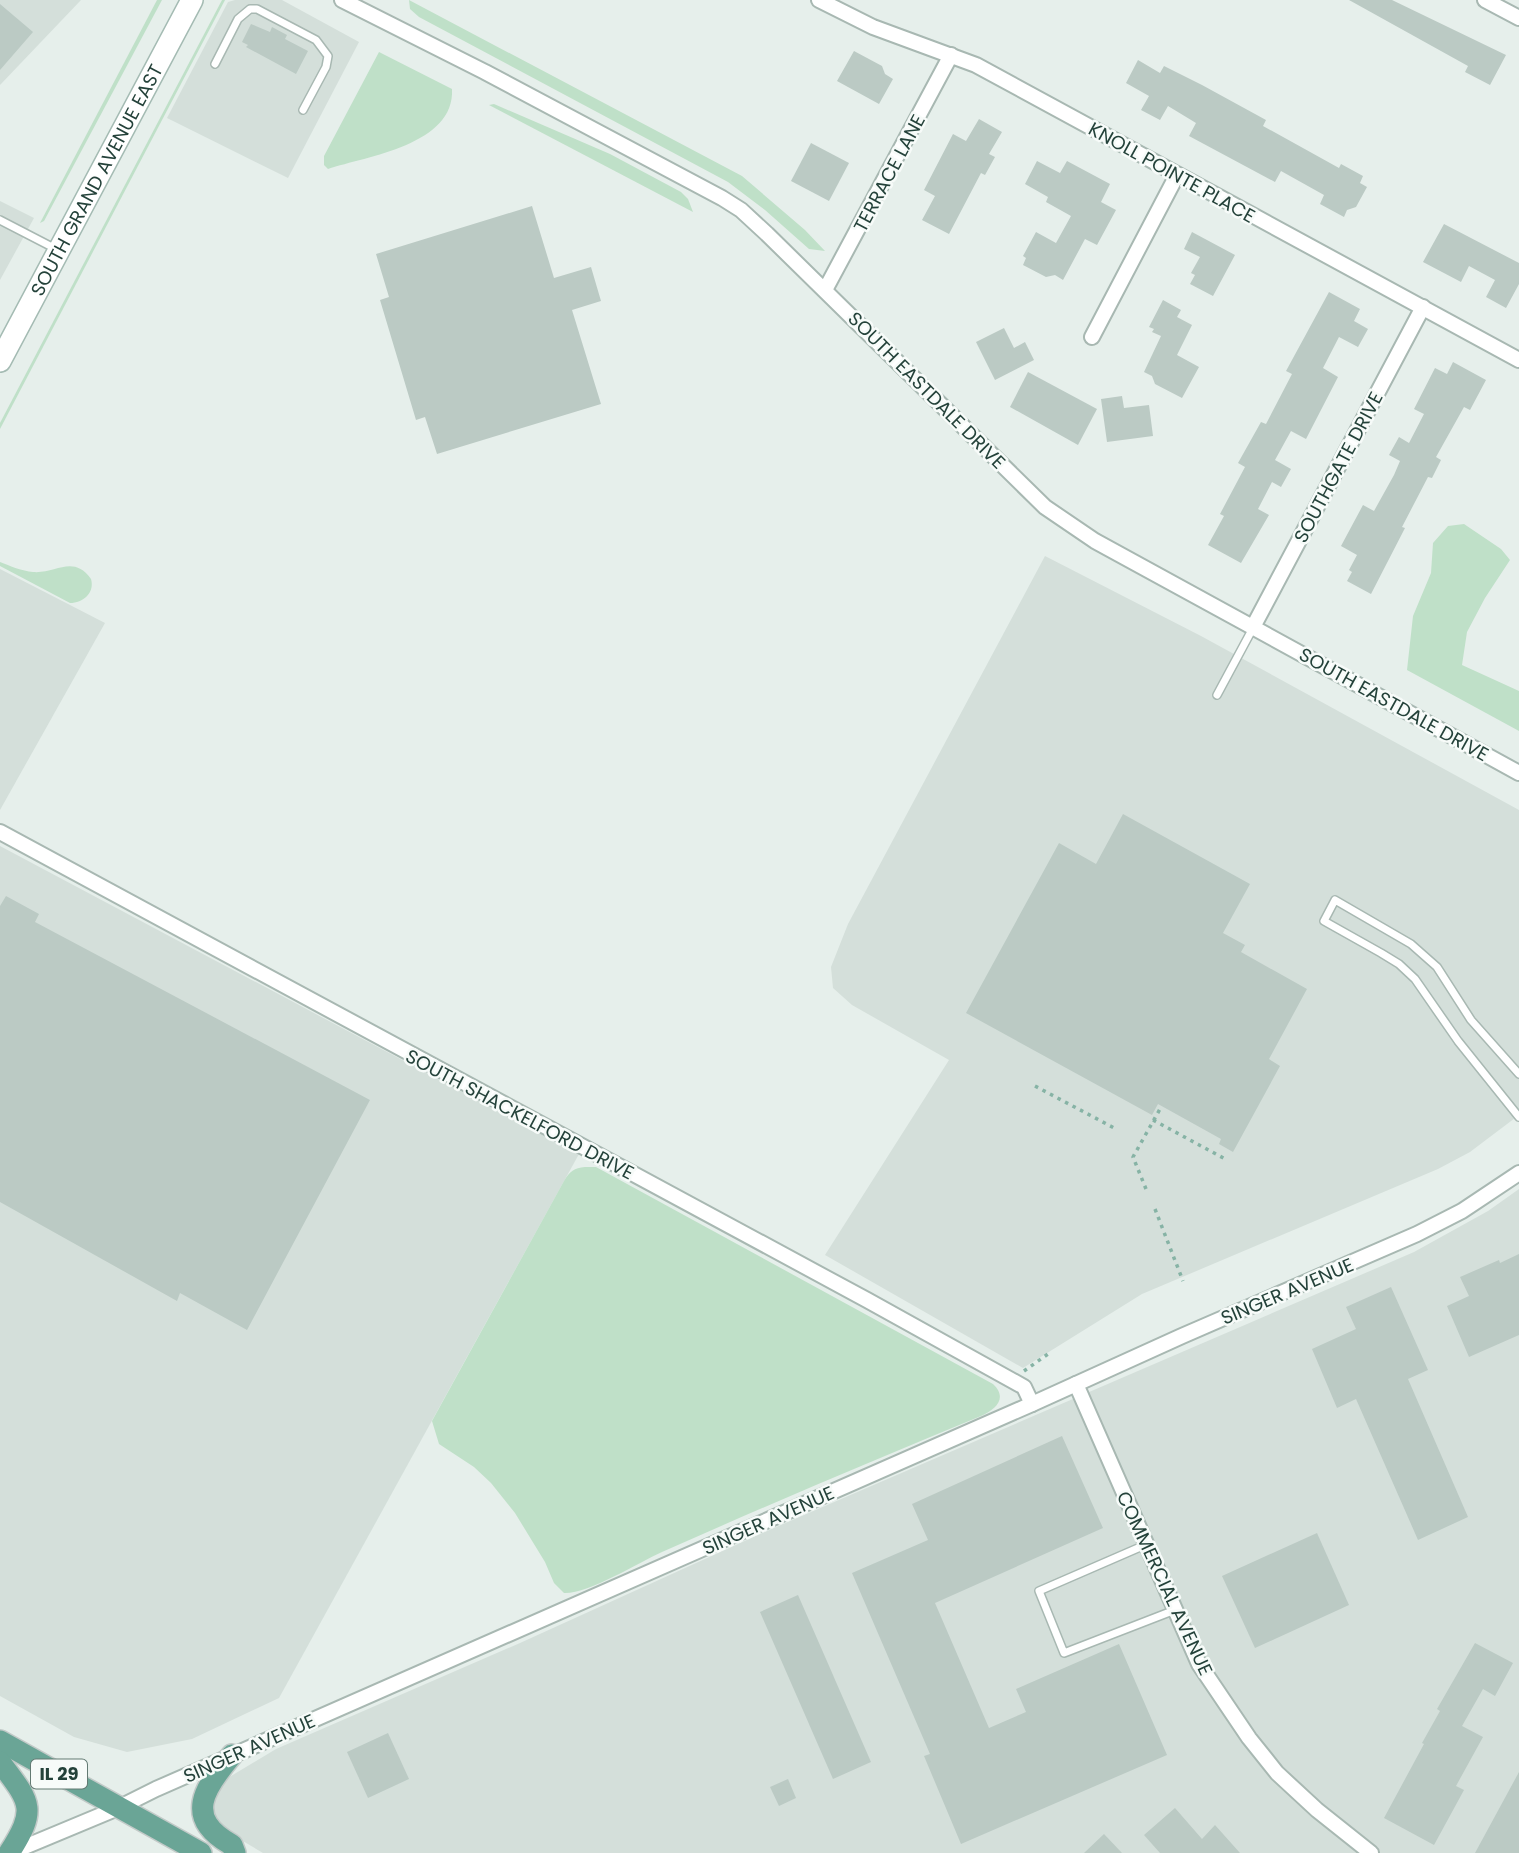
<svg xmlns="http://www.w3.org/2000/svg" width="1519" height="1853" font-family="Poppins,sans-serif">
<rect width="100%" height="100%" fill="#e6efeb"/>
<!-- built -->
<g fill="#d4dfda">
<path d="M0,0H81L0,85Z"/>
<path d="M235,0H282L359,42L288,178L167,118L228,2Z"/>
<path d="M0,201L34,218L0,280Z"/>
<path d="M1045,556L1201,636L1519,810V1115L1470,1152L1438,1169L1142,1294L1023,1368L825,1255L949,1060L852,1005L833,988L831,967L848,924Z"/>
<path d="M0,569L105,623L0,810Z"/>
<path d="M0,846L579,1154L279,1698L192,1739L127,1752L74,1737L0,1696Z"/>
<path d="M1519,1189V1853H263L224,1830L213,1815V1795L226,1779L276,1749L520,1643L760,1534L1414,1252L1488,1211Z"/>
</g>
<!-- green -->
<g fill="#bfe0c8">
<path d="M157,0H162L44,221L40,223Z"/>
<path d="M222,0H225L0,429V423Z"/>
<path d="M409,0L742,176L805,230L825,251L809,249L765,210L728,182L419,17L410,9Z"/>
<path d="M379,52L452,89C455,145 367,156 328,169L324,165V156Z"/>
<path d="M494,104L610,154L681,192L688,199L693,212L489,105Z"/>
<path d="M1464,524L1501,549L1510,560L1485,598L1467,632L1462,665L1519,691V731L1407,670L1413,616L1431,573L1433,543L1448,526Z"/>
<path d="M0,562C10,566 22,571 33,572C56,574 73,554 91,579C95,593 83,603 70,603L0,566Z"/>
<path d="M585,1167H596L993,1384C1008,1398 996,1409 981,1416C874,1460 768,1505 662,1552C638,1563 588,1594 564,1593L554,1583L545,1562L515,1513L491,1483L474,1467L439,1444L432,1421L564,1181C570,1171 574,1168 585,1167Z"/>
</g>
<!-- building -->
<g fill="#bbcac4">
<path d="M1349,0H1392L1506,55L1490,85L1465,72L1468,66Z"/>
<path d="M0,4L33,32L0,70Z"/>
<path d="M251,24L270,32L272,27L287,35L285,39L308,51L296,74L246,47L248,45L242,42Z"/>
<path d="M854,51L882,66L885,74L893,79L879,104L837,81Z"/>
<path d="M1138,60L1160,73L1164,66L1202,85L1266,120L1263,126L1339,168L1341,164L1363,176L1360,183L1367,187L1356,207L1347,210L1344,217L1320,204L1324,195L1281,171L1275,182L1189,136L1196,123L1168,106L1160,120L1141,110L1149,96L1126,83Z"/>
<path d="M979,119L1002,132L989,154L995,157L985,175L981,173L949,234L922,220L935,196L924,190L953,134L966,141Z"/>
<path d="M811,143L849,163L829,201L791,181Z"/>
<path d="M1037,161L1060,173L1067,161L1110,184L1101,202L1116,210L1097,245L1085,239L1063,280L1055,275L1046,277L1023,265L1026,258L1023,256L1036,232L1056,243L1071,216L1046,202L1048,197L1025,184Z"/>
<path d="M532,206L554,278L591,267L601,301L572,310L601,404L437,454L425,417L416,420L380,300L389,297L376,254Z"/>
<path d="M1444,224L1519,263V284L1506,308L1486,297L1495,280L1469,266L1461,282L1423,262Z"/>
<path d="M1192,232L1235,255L1213,296L1190,284L1195,275L1191,273L1200,257L1184,249Z"/>
<path d="M1329,292L1360,309L1354,321L1368,329L1358,347L1339,337L1323,368L1338,377L1306,439L1291,431L1275,460L1291,469L1281,487L1272,482L1258,509L1269,515L1241,563L1208,545L1224,516L1220,514L1245,467L1238,463L1261,422L1266,424L1292,374L1286,371Z"/>
<path d="M1163,300L1181,310L1177,317L1192,325L1177,355L1199,367L1182,398L1155,384L1152,376L1144,372L1161,336L1152,332L1154,329L1149,327Z"/>
<path d="M1004,328L1014,348L1025,342L1034,360L995,380L976,342Z"/>
<path d="M1453,362L1486,380L1470,410L1464,407L1436,457L1441,460L1432,478L1428,477L1402,527L1405,528L1371,594L1347,581L1352,572L1349,570L1357,555L1341,546L1363,505L1374,511L1394,475L1400,461L1389,455L1399,437L1409,443L1424,414L1414,409L1435,368L1447,374Z"/>
<path d="M1028,372L1097,409L1078,445L1010,407Z"/>
<path d="M1122,396L1124,408L1149,405L1153,436L1107,442L1101,399Z"/>
<path d="M1123,814L1250,884L1223,933L1245,945L1241,952L1307,989L1269,1059L1280,1066L1233,1152L1219,1144L1221,1139L1158,1104L1152,1115L966,1013L1059,843L1096,864Z"/>
<path d="M6,896L39,914L35,922L370,1100L247,1330L180,1293L177,1301L0,1202V906Z"/>
<path d="M1519,1254V1335L1469,1357L1447,1306L1469,1296L1460,1277L1499,1260L1500,1263Z"/>
<path d="M1391,1287L1428,1370L1408,1379L1468,1517L1418,1540L1356,1399L1337,1408L1312,1349L1356,1329L1346,1307Z"/>
<path d="M1062,1436L1103,1528L935,1603L989,1728L1026,1712L1016,1689L1119,1644L1167,1755L961,1844L924,1756L930,1754L852,1573L928,1540L912,1504Z"/>
<path d="M1317,1533L1349,1605L1255,1648L1222,1576Z"/>
<path d="M798,1595L871,1762L833,1779L760,1612Z"/>
<path d="M1475,1643L1513,1663L1495,1696L1483,1689L1462,1726L1483,1737L1456,1786L1464,1790L1434,1845L1384,1818L1424,1744L1422,1743L1440,1711L1437,1709Z"/>
<path d="M388,1733L409,1779L368,1798L347,1752Z"/>
<path d="M1519,1772V1853H1475Z"/>
<path d="M788,1779L796,1798L779,1806L770,1787Z"/>
<path d="M1175,1808L1202,1839L1215,1825L1240,1853H1160L1144,1835Z"/>
<path d="M1104,1834L1122,1853H1084Z"/>
</g>
<g fill="none" stroke-linecap="round" stroke-linejoin="round">
<defs>
<g id="lane">
<path d="M215,64L238,19L250,9H257L316,40L328,56L326,67L303,110"/>
<path d="M0,220L56,249"/>
<path d="M1217,695L1253,628"/>
<path d="M1519,1074L1471,1020L1437,967L1411,944L1335,900L1324,921L1381,953L1399,964L1415,979L1458,1041L1519,1117"/>
<path d="M1145,1545L1039,1591L1064,1653L1175,1610"/>
</g>
<g id="street">
<path d="M342,0L485,72L722,198L741,210L767,234L1045,507L1095,541L1519,773"/>
<path d="M819,0L873,27L976,65L1519,360"/>
<path d="M1485,0L1519,18"/>
<path d="M825,290L951,55"/>
<path d="M1092,337L1177,175"/>
<path d="M1253,627L1423,307"/>
<path d="M0,832L867,1300L1024,1387L1032,1404"/>
<path d="M1076,1384L1199,1664L1249,1738L1277,1773L1317,1810L1371,1853"/>
<path d="M10,1853L118,1808L156,1789L1032,1404L1182,1336L1417,1234L1462,1211L1519,1173"/>
</g>
<g id="secondary">
<path id="s1" d="M0,361L192,0"/>
</g>
<g id="primary">
<path d="M0,1741L201,1853"/>
<path d="M232,1755C204,1788 183,1818 232,1845L235,1853"/>
<path d="M0,1762C30,1802 38,1808 9,1853"/>
</g>
</defs>
<!-- lane casing -->
<use href="#lane" stroke="#a8b8b2" stroke-width="10"/>
<!-- street casing -->
<use href="#street" stroke="#a8b8b2" stroke-width="18"/>
<!-- secondary casing -->
<use href="#secondary" stroke="#a4bbb3" stroke-width="24"/>
<!-- primary casing -->
<use href="#primary" stroke="#c2cac8" stroke-width="24"/>
<!-- path -->
<g stroke="#86b3a5" stroke-width="3.5" stroke-dasharray="3.5 5" stroke-linecap="butt">
<path d="M1035,1086L1116,1129"/>
<path d="M1153,1120L1227,1160"/>
<path d="M1146,1189L1133,1157L1160,1109"/>
<path d="M1155,1209L1183,1281"/>
<path d="M1024,1371L1048,1354"/>
</g>
<!-- lane -->
<use href="#lane" stroke="#fff" stroke-width="7"/>
<!-- street -->
<use href="#street" stroke="#fff" stroke-width="14"/>
<!-- secondary -->
<use href="#secondary" stroke="#fff" stroke-width="21"/>
<!-- primary -->
<use href="#primary" stroke="#6aa596" stroke-width="21"/>
</g>
<g text-anchor="middle" stroke-width="5" stroke-linejoin="round" paint-order="stroke">
<!-- shield labels -->
<rect fill="#f7fbf9" stroke="#637a73" stroke-width="2" x="31" y="1759.5" width="56" height="29" rx="5"/>
<g font-size="18" font-weight="bold" fill="#24423a">
<text x="59" y="1780">IL 29</text>
</g>
<!-- street labels -->
<g font-size="19" fill="#24423a" stroke="#f7fbf9">
<text transform="translate(1172 172) rotate(29)" y="7">KNOLL POINTE PLACE</text>
<text transform="translate(889 173) rotate(-62)" y="7">TERRACE LANE</text>
<text dy="7" stroke="none"><textPath href="#s1" startOffset="205">SOUTH GRAND AVENUE EAST</textPath></text>
<text transform="translate(927 390) rotate(45)" y="7">SOUTH EASTDALE DRIVE</text>
<text transform="translate(1338 467) rotate(-62)" y="7">SOUTHGATE DRIVE</text>
<text transform="translate(1394 704) rotate(29)" y="7">SOUTH EASTDALE DRIVE</text>
<text transform="translate(520 1114) rotate(28)" y="7">SOUTH SHACKELFORD DRIVE</text>
<text transform="translate(1287 1291) rotate(-23)" y="7">SINGER AVENUE</text>
<text transform="translate(768 1520) rotate(-24)" y="7">SINGER AVENUE</text>
<text transform="translate(1165 1583) rotate(65)" y="7">COMMERCIAL AVENUE</text>
<text transform="translate(249 1748) rotate(-24)" y="7">SINGER AVENUE</text>
</g>
</g>
</svg>
